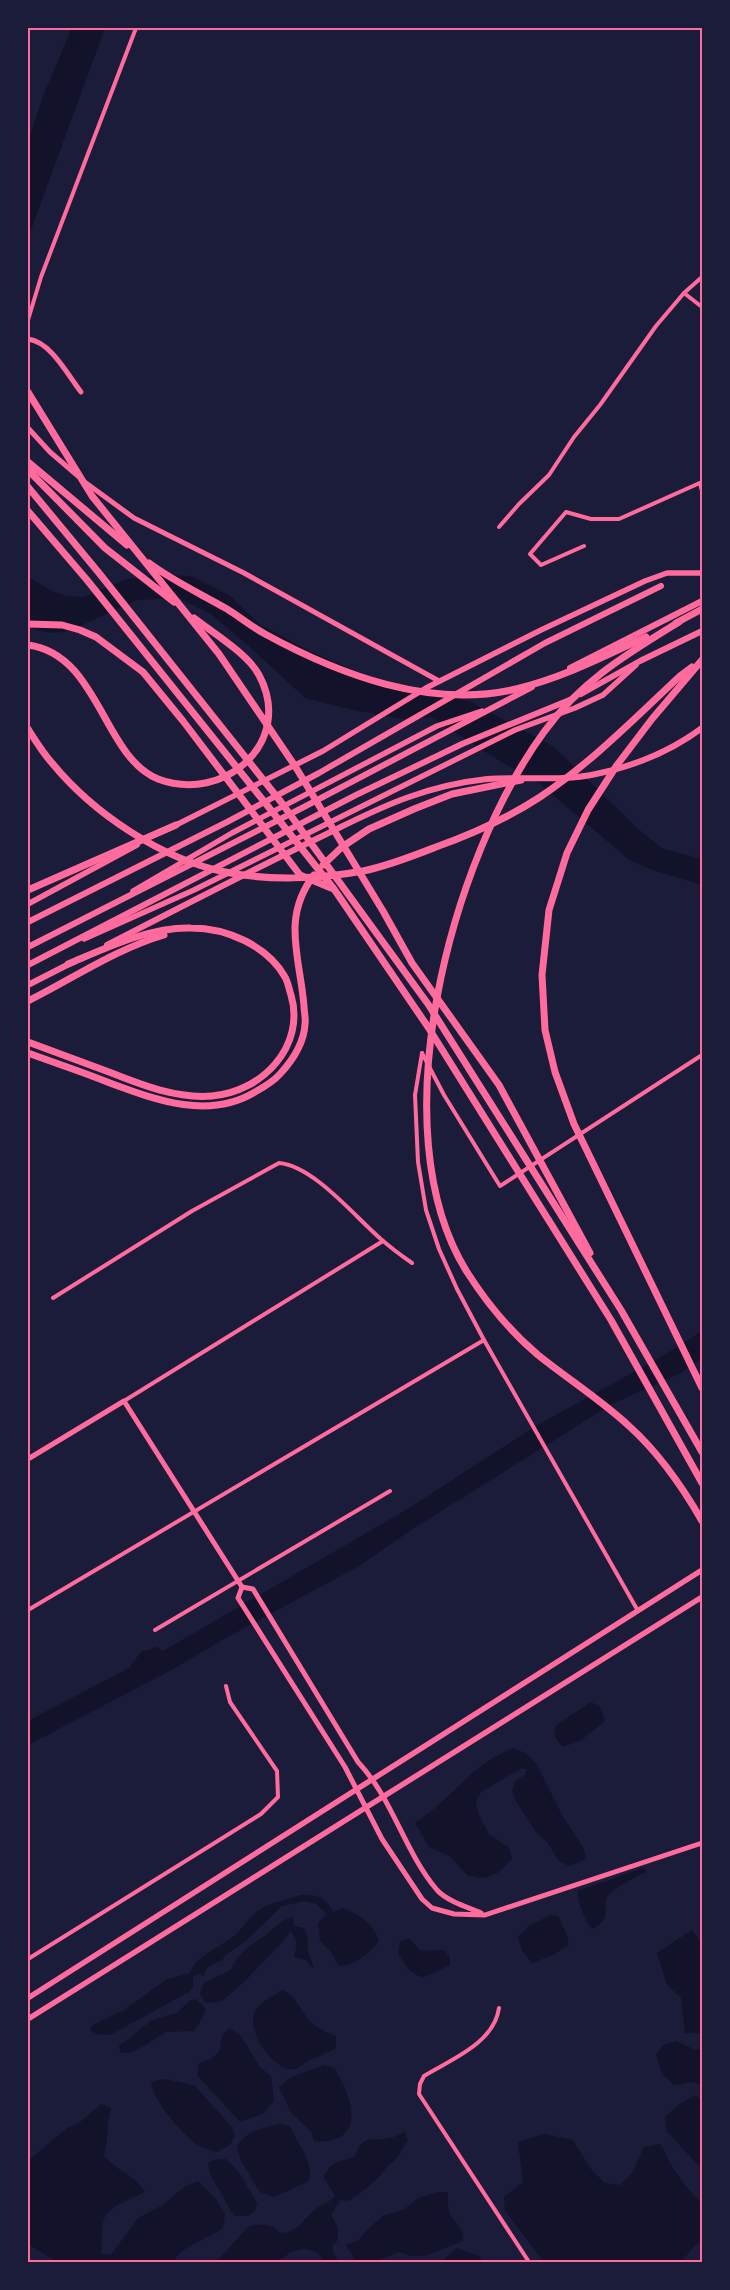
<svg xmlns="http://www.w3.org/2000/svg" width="730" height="2290" font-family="Raleway,sans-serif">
<rect width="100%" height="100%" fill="#1b1b3a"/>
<!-- water -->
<g fill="#12122b">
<path d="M72,28H105L28,238V142L43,96Z"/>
<path d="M162,575L191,576L229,595L259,624L307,650L367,676L415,689L469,701L554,747L636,827L663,849L702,859V885L650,869L628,859L539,783L498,760L431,717L403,719L353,710L305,698L251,648L211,614L179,598L137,600L69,631L54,633L39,631L28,625V577L52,591L67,596L84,597L126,579Z"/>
<path d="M702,1331V1358L681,1373L612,1404L411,1530L359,1566L224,1639L175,1668L28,1745V1721L129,1668L141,1652L157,1647L163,1651L406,1510L536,1426L663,1356Z"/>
<path d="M591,1702L600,1707L605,1721L580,1741L562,1747L554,1735L556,1725Z"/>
<path d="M514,1748L525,1753L536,1763L562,1815L584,1849L586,1859L569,1866L559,1861L547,1842L536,1832L516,1801L512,1790L516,1780L525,1775L527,1770L522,1768L481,1792L476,1801L478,1813L489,1834L509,1848L512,1859L499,1872L488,1877L480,1878L467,1875L450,1856L429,1847L415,1823C452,1800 472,1762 514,1748Z"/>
<path d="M643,1868L647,1872C642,1873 612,1890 610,1893C598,1906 616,1916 593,1929C586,1925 577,1900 578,1891Z"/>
<path d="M301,1895C317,1895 326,1897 333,1912L342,1908C358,1913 374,1924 379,1941C370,1953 355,1966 339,1966L330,1951L320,1941L318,1923L327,1914L316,1904L305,1901L282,1906L247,1940L226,1955L222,1960L207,1967L204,1976L199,1974L193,1977V1987L189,1992L110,2035L97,2034L91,2031V2026L126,2009L167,1979L190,1973C196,1955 220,1948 234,1936C244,1928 249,1915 261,1909C273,1902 288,1899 301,1895Z"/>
<path d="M551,1915L558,1916L567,1935L569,1945L553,1955L532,1963L522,1951L518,1937L529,1926Z"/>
<path d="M293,1917L294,1926L304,1928L307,1934L308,1952L314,1968L311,1967L306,1960L294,1957L297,1944L291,1931L281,1943L246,1980L222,2001L206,2003L200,1994L204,1983L231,1970C238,1952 249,1947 264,1936C276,1928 278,1921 293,1917Z"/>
<path d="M692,1930L702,1943V2033H685L681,1998L667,1985L657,1953Z"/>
<path d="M410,1939L421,1951L444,1950L450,1957V1965L422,1978L409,1970L398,1954L400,1941Z"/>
<path d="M283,1990C297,1998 297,2004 306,2016C312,2026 325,2032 336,2036V2048C327,2053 318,2057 308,2061C304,2063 300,2068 295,2069C275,2074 243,2028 256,2010C262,2001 274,1995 283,1990Z"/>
<path d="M196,1999L206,2009L202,2019L194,2031L166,2032L134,2052L121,2053L119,2046L152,2020L177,2013L189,2001Z"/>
<path d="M229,2028L240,2035L260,2067L271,2076L274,2101L264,2113L240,2122L197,2075L199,2063L211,2059L220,2051L222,2036Z"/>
<path d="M676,2041L695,2050L702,2048V2085L691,2082L674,2085L662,2074L656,2055L663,2045Z"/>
<path d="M324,2065L334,2068C354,2099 367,2145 314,2141L311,2131L291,2113L279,2087L291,2077Z"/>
<path d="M164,2079L194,2085L232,2127L235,2135L230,2145L217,2152C211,2150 203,2148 198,2145C182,2134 153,2101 151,2082Z"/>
<path d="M695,2095L702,2100V2169L667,2132L665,2117L680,2104Z"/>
<path d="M101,2104L111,2108C106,2123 109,2139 104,2156C116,2170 134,2176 145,2191C132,2201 106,2204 103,2223C101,2232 102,2244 101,2254L111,2255L138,2218L163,2205L184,2187L198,2181L216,2199L225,2214L223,2228C206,2240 184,2244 173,2262H53L52,2259L28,2244V2161L67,2128L80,2122Z"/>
<path d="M280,2124L290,2126C296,2141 315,2164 309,2181L274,2197L260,2192L241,2161L237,2146C248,2130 262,2128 280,2124Z"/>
<path d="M405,2132L408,2140L394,2162L389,2164L379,2177L358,2195L348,2201L340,2200L331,2215L338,2228V2240L333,2245V2253L339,2262H324C314,2241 291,2249 278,2262H216L249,2226C261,2224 272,2223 280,2233C296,2233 302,2222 312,2212C319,2205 330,2203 335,2196L324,2177C329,2162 341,2161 355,2157C362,2133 372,2142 390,2138C395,2137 400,2134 405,2132Z"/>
<path d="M544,2134L573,2140L590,2168L605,2183L620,2185L632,2173L644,2147L661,2144L671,2165L684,2184L702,2204V2241L694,2246L681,2262H544L505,2211L504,2197L523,2182L518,2142Z"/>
<path d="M216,2159H226L238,2171L257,2203L255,2211L248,2216H234L211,2176L208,2163Z"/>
<path d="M437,2192H448C448,2200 447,2209 451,2216C458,2227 463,2225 463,2241L425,2256H411L399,2252L374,2262H356L346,2245L359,2240L369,2228L384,2215L403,2210L419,2198Z"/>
<path d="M457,2248L479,2256L483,2262H441Z"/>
</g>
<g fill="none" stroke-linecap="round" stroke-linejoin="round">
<!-- minor -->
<g stroke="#ff6b9d" stroke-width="4">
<path d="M702,277L684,293L702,307"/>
<path d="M28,320L41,277L136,28"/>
<path d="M700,483L702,491"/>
<path d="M499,527L519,504L549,475L574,437L600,405L656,326L684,293"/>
<path d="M584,546L541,565L530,554L566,512L591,519H619L702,482"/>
<path d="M422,1053L415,1095L418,1162L426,1210L439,1249L457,1289L484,1340L638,1611"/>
<path d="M422,1053L444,1095L500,1186L702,1055"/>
<path d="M53,1298L192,1211L279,1163C314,1166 355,1217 382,1240C391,1248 402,1256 412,1263"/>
<path d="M124,1401L383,1241"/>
<path d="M28,1610L484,1340"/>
<path d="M155,1630L390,1491"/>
<path d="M28,1959L261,1814L278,1797L277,1771L230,1702L226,1686"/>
<path d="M499,2008C494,2043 452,2059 424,2076L420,2084L419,2094L529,2262"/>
</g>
<!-- tertiary -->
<g stroke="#ff6b9d" stroke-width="5">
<path d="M28,339C51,342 67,374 81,392"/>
<path d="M28,428L50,452L78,476"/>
<path d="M86,483L134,518L244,573L439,681"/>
<path d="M28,1459L124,1401L242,1587"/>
<path d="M242,1587L238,1598L345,1767L382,1839L422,1899L432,1908L454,1914L485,1915L702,1843"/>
<path d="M242,1587L253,1589L358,1762C393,1799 404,1851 437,1890C447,1901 467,1907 481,1913"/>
</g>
<!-- secondary -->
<g stroke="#ff6b9d" stroke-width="5.5">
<path d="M174,826L323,751L426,688L541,630L645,581L667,573H702"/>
<path d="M133,891L232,833L437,726L482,711"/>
<path d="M28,904L137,845"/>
<path d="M84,939L194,890L515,730L575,708L603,695L636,665"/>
<path d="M28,1998L702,1570"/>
<path d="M28,2019L702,1597"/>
</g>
<!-- primary -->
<g stroke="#ff6b9d" stroke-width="6">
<path d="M570,668L702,601"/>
<path d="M581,694L640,661L702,631"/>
<path d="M28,947L302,808L532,687"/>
<path d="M28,965L356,795L462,744L572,699"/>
</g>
<!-- trunk -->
<g stroke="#ff6b9d" stroke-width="6">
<path d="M28,922L227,822L319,773L545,643L661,586"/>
<path d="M107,945C173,911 239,877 306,844C340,828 374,809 409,797C434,788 460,782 487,779C523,776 560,782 596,774C635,766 671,751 702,728"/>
<path d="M28,985L71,963"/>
</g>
<!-- motorway -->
<g stroke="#ff6b9d" stroke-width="7">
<path d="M28,392L92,496L219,654L295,766L383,911L412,963L499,1085L590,1253"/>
<path d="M28,462L127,545"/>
<path d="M28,470L105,548L174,602"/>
<path d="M28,487L99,573L281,802L428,1004L621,1310L702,1452"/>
<path d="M28,511L87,580L334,889L428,1027L611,1320L702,1483"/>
<path d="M149,563C173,581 201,594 227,609C240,617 252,627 265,634C340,675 430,709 516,689C562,678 603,657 646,637"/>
<path d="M679,622C627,654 581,681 544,732C451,859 378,1130 467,1272C486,1302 511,1332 538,1355C568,1379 601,1400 629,1426C659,1453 682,1486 702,1521"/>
<path d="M676,623L702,609"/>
<path d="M28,624L62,625L80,630L96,637L143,672L183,721L300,875L331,888"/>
<path d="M28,645C99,654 103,757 158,779C224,804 295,742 259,675C248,654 213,633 194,618"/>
<path d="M702,660L652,719L617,765L588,810L567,853L549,910L542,975L545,1030L555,1072L574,1124L702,1388"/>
<path d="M28,729C35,740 43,753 52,763C93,813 161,859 225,872C268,881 320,879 363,871C388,866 413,856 436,847C472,834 508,818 540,797C591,763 635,718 680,676L692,667"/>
<path d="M323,865L342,847L369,829L414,809L452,794L521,780"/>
<path d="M28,890L176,825"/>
<path d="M28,1001C72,979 116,949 164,935"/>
<path d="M28,1042C55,1052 82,1062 109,1072C142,1085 176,1099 212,1096C262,1092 306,1046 291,995C289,989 288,982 285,977C267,945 226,928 191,928C149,927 106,948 68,964"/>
<path d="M28,1053C55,1063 83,1072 110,1083C156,1100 209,1120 255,1092C264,1087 273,1082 280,1074C292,1061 304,1043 305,1024C306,1019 304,1012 304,1006C300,957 281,918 314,875"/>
</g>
</g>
<!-- border -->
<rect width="730" height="2290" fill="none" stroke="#1b1b3a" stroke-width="58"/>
<rect x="29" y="29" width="672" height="2232" fill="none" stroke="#ff6b9d" stroke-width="2"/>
</svg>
